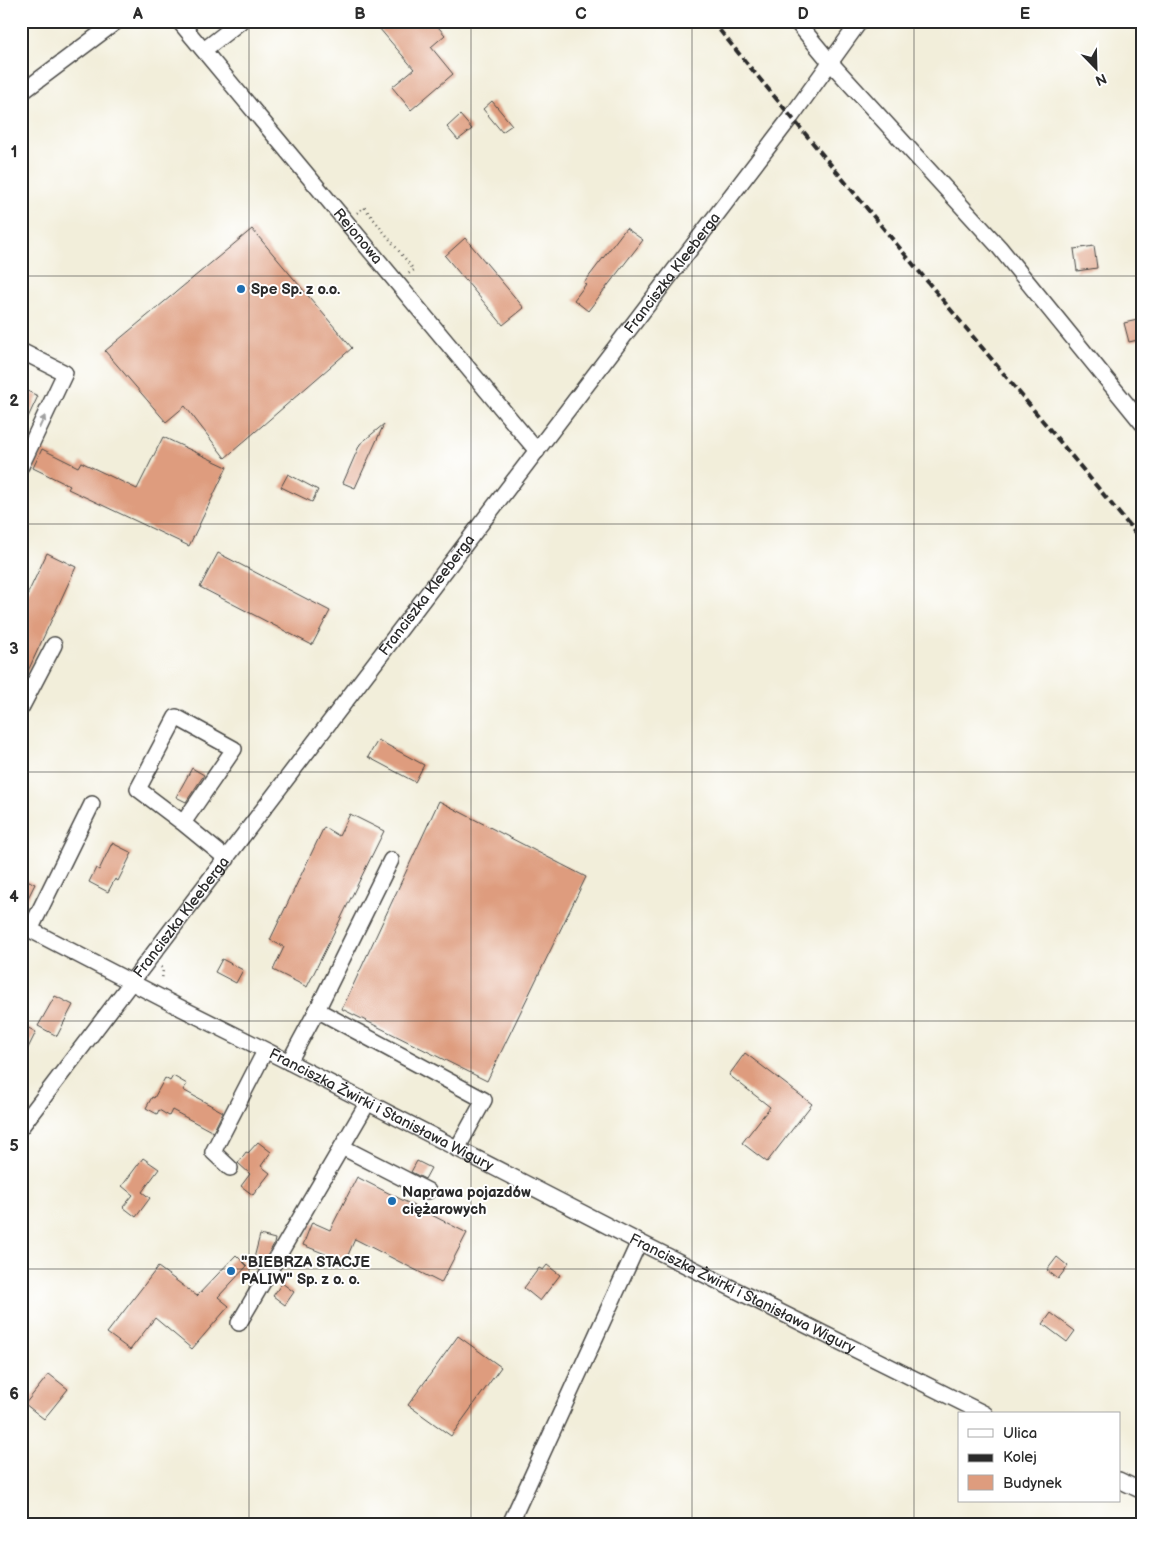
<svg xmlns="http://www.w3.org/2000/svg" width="1163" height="1545" font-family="'Balsamiq Sans',sans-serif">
<rect width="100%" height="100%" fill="#fff"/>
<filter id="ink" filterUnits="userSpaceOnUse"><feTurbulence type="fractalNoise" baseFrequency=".02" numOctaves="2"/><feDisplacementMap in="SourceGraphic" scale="10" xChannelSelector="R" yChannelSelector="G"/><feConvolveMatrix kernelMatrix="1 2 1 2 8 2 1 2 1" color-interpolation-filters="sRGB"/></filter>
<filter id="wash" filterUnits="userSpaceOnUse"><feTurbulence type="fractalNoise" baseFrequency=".0096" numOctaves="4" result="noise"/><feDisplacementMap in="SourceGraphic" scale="20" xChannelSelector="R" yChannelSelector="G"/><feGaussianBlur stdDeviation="1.12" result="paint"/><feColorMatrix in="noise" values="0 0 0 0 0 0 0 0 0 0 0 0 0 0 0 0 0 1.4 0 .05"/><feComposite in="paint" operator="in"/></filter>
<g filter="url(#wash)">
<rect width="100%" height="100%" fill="#f2eeda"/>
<g id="blocks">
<!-- building -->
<g fill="#de9c7e">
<path d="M373,21H433L445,35L431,47L453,74L411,110L392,87L414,69Z"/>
<path d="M492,101L512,125L502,132L483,109Z"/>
<path d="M460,115L472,129L458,140L447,127Z"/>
<path d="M626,228L643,240L588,311L574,300L586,284L584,283Z"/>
<path d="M252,229L352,348L225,458L185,406L166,422L105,351Z"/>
<path d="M465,238L524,308L503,325L445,256Z"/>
<path d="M1094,246L1097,268L1077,271L1074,249Z"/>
<path d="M1142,319V339L1129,342L1124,323Z"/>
<path d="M21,388L38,396L21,432Z"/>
<path d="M384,424L355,488L343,483L360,444Z"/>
<path d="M163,437L227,467L189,546L68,489L70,486L33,468L42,449L78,467L81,462L137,489Z"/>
<path d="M288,474L318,490L312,502L281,487Z"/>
<path d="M47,553L76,567L21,686V608Z"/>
<path d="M218,553L330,611L312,645L200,587Z"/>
<path d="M378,740L424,765L415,782L368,757Z"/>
<path d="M192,768L204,775L186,802L176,797Z"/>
<path d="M439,801L586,877L487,1081L342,1009Z"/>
<path d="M350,814L384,831L307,987L273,970L284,947L270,940L324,827L339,836Z"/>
<path d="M112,843L132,853L118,881L115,879L108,892L89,882L96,868L99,870Z"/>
<path d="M21,877L35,884L21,912Z"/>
<path d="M222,959L243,970L236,983L215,972Z"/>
<path d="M55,996L73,1005L57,1036L38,1026Z"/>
<path d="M21,1024L36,1032L21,1062Z"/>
<path d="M745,1053L812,1104L767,1162L742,1143L770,1107L729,1075Z"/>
<path d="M173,1076L187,1084L183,1090L223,1112L213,1132L172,1110L169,1116L159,1110L157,1114L146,1108L152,1097L154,1098L165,1078L170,1081Z"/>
<path d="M258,1142L271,1152L261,1166L270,1173L253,1195L241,1186L250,1174L238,1163L246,1152L248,1153Z"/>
<path d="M143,1158L159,1169L142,1192L150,1198L136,1217L123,1207L133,1195L122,1186Z"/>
<path d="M417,1161L431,1168L425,1179L411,1172Z"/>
<path d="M357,1177L467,1233L441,1283L355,1239L345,1262L303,1245L312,1222L330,1230Z"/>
<path d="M260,1235L275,1239L274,1244L260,1268L252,1266Z"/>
<path d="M236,1255L247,1266L218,1297L229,1306L192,1349L155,1318L130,1350L107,1333L158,1267L197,1296Z"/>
<path d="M1057,1257L1068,1266L1058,1279L1047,1270Z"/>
<path d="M547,1265L560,1275L540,1301L524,1288L539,1268L543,1270Z"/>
<path d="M282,1283L294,1292L285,1305L273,1296Z"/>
<path d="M1051,1313L1075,1331L1067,1342L1043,1324Z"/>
<path d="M458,1336L501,1367L451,1436L408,1405Z"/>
<path d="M49,1374L68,1389L44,1419L25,1404Z"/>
</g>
</g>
</g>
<g filter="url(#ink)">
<use href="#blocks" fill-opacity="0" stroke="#494845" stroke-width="1"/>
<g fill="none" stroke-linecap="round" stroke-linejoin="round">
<defs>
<g id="minor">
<path id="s1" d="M179,21L537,451"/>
<path d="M796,21L830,62L999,247L1142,423"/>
<path d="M204,50L241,21"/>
<path d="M21,93L117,21"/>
<path d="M21,351L65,373L21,466"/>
<path d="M21,708L54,645"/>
<path d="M183,823L138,789L176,717L234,749L183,823L227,859"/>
<path id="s2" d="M21,925L173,1004L289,1062L639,1242L985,1414"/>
<path d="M30,930L92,804"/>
<path d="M317,1010L391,860"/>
<path d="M289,1062L317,1010L484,1100L457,1149"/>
<path id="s3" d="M21,1127L791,117L860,21"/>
<path d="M342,1147L428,1191"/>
<path d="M230,1168L213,1152L265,1051"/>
<path d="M239,1323L368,1102"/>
<path d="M1119,1480L1142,1491"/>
<path d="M510,1524L639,1242"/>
</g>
</defs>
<!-- minor casing -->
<use href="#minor" stroke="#494845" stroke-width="18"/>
<!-- path -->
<g stroke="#494845" stroke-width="2.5" stroke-dasharray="1 4" stroke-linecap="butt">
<path d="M357,213L364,207L414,270L408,274"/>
<path d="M161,967L163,969L162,981"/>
</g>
<!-- minor -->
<use href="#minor" stroke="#fff" stroke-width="15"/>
<!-- rail -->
<path stroke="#2b2b2b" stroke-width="4" stroke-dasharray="8 4" stroke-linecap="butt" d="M712,21L1142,541"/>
</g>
<!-- one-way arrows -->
<defs><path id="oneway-solid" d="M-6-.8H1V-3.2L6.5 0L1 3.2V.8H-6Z" transform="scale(1.25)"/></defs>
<use fill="#a0a0a0" href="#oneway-solid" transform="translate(42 422) rotate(-65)"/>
</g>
<!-- grid -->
<path fill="none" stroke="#2b2b2b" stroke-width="1" stroke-opacity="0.55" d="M249,21V1524M471,21V1524M692,21V1524M914,21V1524M21,276H1142M21,524H1142M21,772H1142M21,1021H1142M21,1269H1142"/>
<!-- markers -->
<g fill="#1f6fb2" stroke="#fff" stroke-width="2">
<circle cx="241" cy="289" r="5"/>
<circle cx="392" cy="1201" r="5"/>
<circle cx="231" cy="1271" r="5"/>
</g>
<g text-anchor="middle" stroke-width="4" stroke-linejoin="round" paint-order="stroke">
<!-- street labels -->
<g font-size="15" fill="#2b2b2b" stroke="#fff">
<text dy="5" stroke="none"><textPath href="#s1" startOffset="280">Rejonowa</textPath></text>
<text dy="5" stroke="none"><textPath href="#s3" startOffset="1074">Franciszka Kleeberga</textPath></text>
<text dy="5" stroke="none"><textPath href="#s3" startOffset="669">Franciszka Kleeberga</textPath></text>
<text dy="5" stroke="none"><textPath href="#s3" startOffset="264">Franciszka Kleeberga</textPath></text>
<text dy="5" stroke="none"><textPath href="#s2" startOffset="405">Franciszka Żwirki i Stanisława Wigury</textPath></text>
<text dy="5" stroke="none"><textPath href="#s2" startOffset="810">Franciszka Żwirki i Stanisława Wigury</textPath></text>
</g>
<!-- poi labels -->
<g font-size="15" font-weight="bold" fill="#2b2b2b" stroke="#fff" text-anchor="start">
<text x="251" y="294">Spe Sp. z o.o.</text>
<text x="402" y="1197">Naprawa pojazdów<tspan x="402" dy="17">ciężarowych</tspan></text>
<text x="241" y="1267">"BIEBRZA STACJE<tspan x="241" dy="17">PALIW" Sp. z o. o.</tspan></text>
</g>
</g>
<!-- margin -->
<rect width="1163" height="1545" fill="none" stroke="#fff" stroke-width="55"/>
<!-- legend -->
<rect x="958" y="1412" width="162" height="90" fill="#ffffff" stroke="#aaaaaa"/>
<rect x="968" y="1429" width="25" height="8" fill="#ffffff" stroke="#aaaaaa"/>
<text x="1003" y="1438" font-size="15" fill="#2b2b2b">Ulica</text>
<rect x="968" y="1454" width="25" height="8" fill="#2b2b2b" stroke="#aaaaaa"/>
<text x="1003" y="1462" font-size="15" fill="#2b2b2b">Kolej</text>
<rect x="968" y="1475" width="25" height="15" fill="#de9c7e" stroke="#aaaaaa"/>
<text x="1003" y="1488" font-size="15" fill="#2b2b2b">Budynek</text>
<!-- north arrow -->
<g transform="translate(1096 68) rotate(157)" stroke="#ffffff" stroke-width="4" paint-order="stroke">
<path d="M0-4L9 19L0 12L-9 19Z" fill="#2b2b2b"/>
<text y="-8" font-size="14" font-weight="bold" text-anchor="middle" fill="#2b2b2b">N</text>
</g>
<rect x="28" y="28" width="1108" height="1490" fill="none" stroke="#2b2b2b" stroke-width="2"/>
<g font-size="16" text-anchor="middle" font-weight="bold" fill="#2b2b2b">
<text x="138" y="19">A</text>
<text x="360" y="19">B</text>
<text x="581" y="19">C</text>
<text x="803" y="19">D</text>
<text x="1025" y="19">E</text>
<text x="14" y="157">1</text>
<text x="14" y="406">2</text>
<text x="14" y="654">3</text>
<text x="14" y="902">4</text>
<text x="14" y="1151">5</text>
<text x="14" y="1399">6</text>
</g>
</svg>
